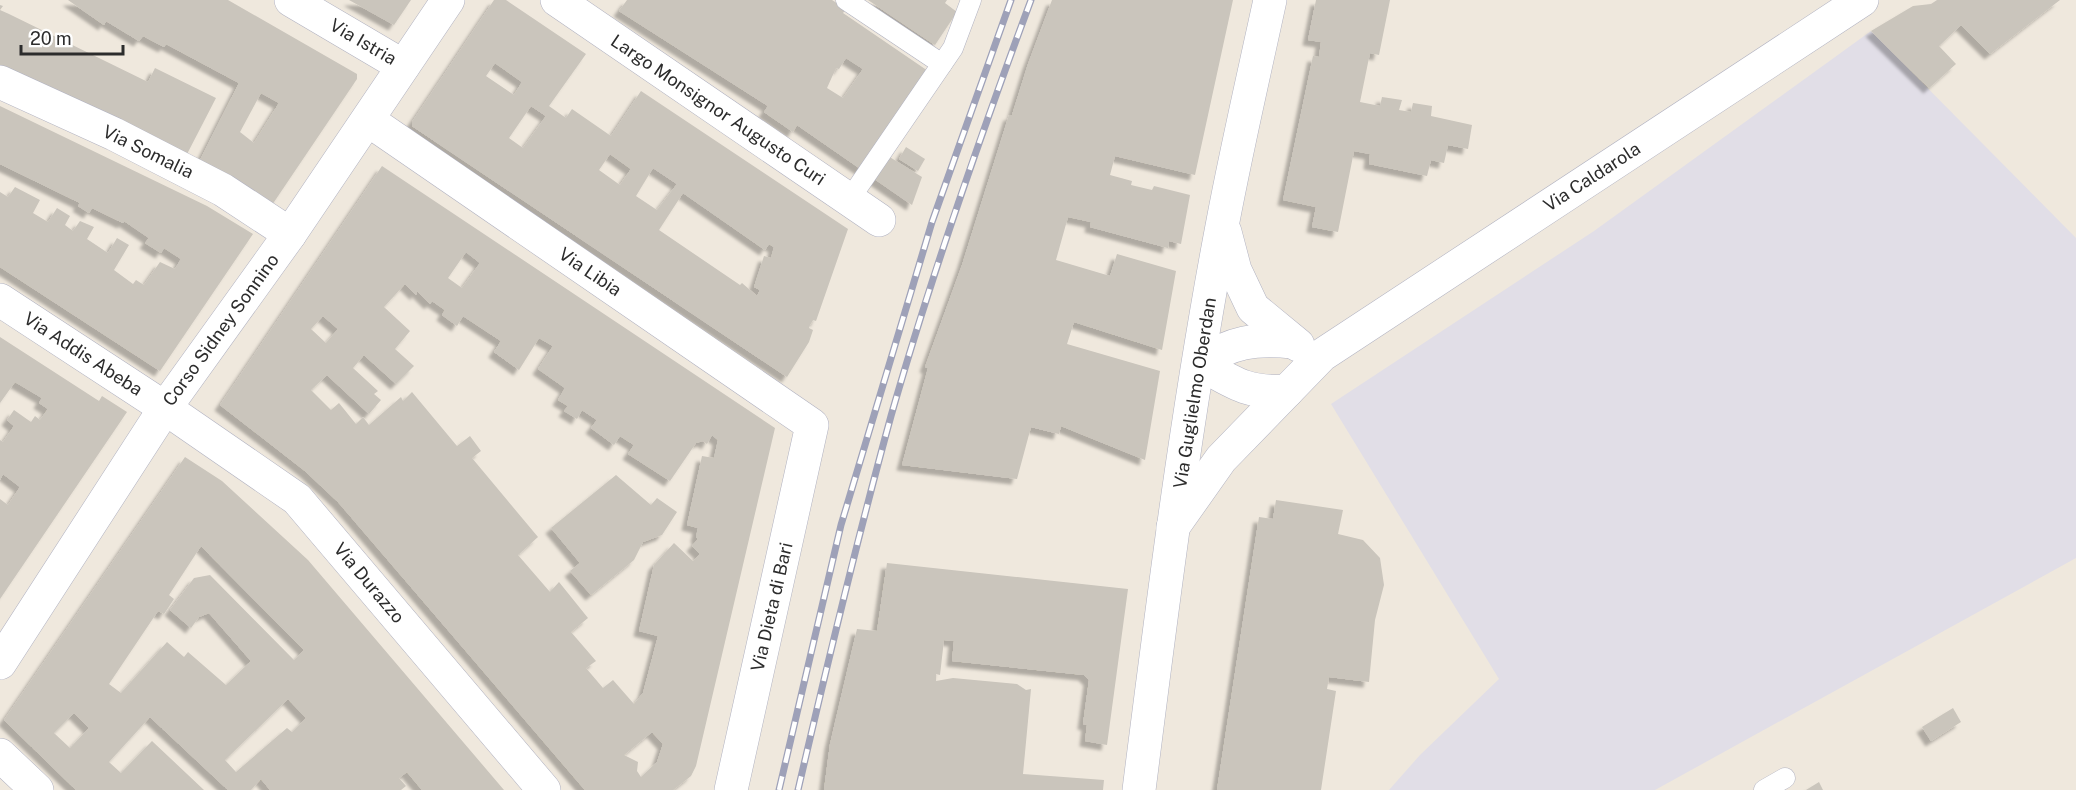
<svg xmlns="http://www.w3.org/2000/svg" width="2076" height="790" font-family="'Public Sans',sans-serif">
<defs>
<filter id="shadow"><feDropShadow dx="-5.5" dy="5.5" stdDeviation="1.5" flood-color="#0004"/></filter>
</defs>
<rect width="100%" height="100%" fill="#efe8dd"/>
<!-- industrial -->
<path fill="#e1dee7" d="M1871,31L2076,238V558L1655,790H1389L1420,755L1499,679L1331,404L1594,231Z"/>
<!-- building -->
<g fill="#cac5bc" fill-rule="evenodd" filter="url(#shadow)">
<path d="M68,0H228L357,74V79L272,205L199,162L239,83L166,44L164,47L143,36L139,41L106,21L104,25ZM261,93L279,103L254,143L240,132Z"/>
<path d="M349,0H411L394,25Z"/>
<path d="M494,0H506L586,54L549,106L566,118L572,109L611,136L641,91L848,229L816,321L813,320L810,325L809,328L813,330L809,342L787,377L412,126V122ZM495,63L522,82L514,95L486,76ZM531,106L546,116L523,148L509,138ZM610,154L631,169L620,185L599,170ZM653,168L677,184L657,210L636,196ZM683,193L765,250L769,244L774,247L771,258L764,256L754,287L760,290L757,296L742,283L740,285L659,230Z"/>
<path d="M627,0H832L846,9L843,13L928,71L862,170L797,125L793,132L764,112L768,106L619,11ZM846,58L863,69L843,98L827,88L836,68L839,69Z"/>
<path d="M868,0H947L945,3L957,12L935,45Z"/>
<path d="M1052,0H1233L1195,175L1115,156L1110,175L1132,181L1131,185L1152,190L1154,186L1190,195L1181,244L1169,241L1168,248L1090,227L1091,222L1068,217L1056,260L1110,276L1117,254L1176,271L1162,350L1074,322L1067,344L1160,371L1145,460L1061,426L1059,434L1031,427L1017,479L902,465L928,368L925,367L962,265L1009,115H1012L1028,64Z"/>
<path d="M1316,0H1390L1379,55L1370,53L1360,102L1380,106L1382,97L1402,100L1399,110L1411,112L1413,103L1432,106L1431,116L1472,125L1468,149L1448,145L1444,163L1431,160L1427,176L1369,164L1370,154L1354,151L1338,232L1312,227L1316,207L1283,200L1313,56L1319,57L1321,42L1308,40Z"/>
<path d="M1937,0H2060L1990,54L1961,25L1939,46L1956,64L1929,88L1871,31L1913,6L1931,4Z"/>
<path d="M0,5L3,6L0,10L9,14L148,82L155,68L216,98L186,156L0,67Z"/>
<path d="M0,106L207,206L253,234L160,371L0,267V192L8,197L15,187L40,200L33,213L48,222L57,208L70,216L65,225L73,231L80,221L94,227L87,239L108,253L117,238L129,245L114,270L133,284L136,280L144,285L160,262L175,269L181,259L164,248L161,253L145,243L149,238L124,221L123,223L92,208L89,213L78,206L80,203L0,164Z"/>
<path d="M906,147L925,159L918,171L899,159Z"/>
<path d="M888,156L922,177L912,205L873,178Z"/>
<path d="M382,166L775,428L696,766L691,776L673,790H585L338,502L305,471L220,405ZM466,252L480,263L462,288L448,278ZM405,284L416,295L417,291L430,304L432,301L445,310L442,315L457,326L463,316L501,341L494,352L519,370L539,338L553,346L538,369L565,388L558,400L568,406L564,411L577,419L582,410L597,420L591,428L614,445L620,436L634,445L628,454L670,481L696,443L703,441L707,444L712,435L718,440L714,458L702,456L687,525L698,528L696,537L698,539L692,546L700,554L693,561L674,543L654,565L639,631L658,636L643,693L634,704L613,680L603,688L586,668L596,661L571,632L588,618L559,582L550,592L518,555L538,537L472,458L481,451L470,436L457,446L412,392L403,401L401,397L369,425L363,417L356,424L339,403L331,410L311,390L327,375L369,414L381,400L374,394L378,391L353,368L364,355L396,384L414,366L395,349L410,331L384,307ZM323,316L338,329L326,343L311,329ZM652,732L663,744L657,762L641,777L637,771L638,762L624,755Z"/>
<path d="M0,337L99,401L102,396L127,412L0,599V499L8,505L20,487L3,474L0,480V440L3,442L14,426L7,420L14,410L31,422L35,416L40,420L48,409L39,403L42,398L15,382L0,403Z"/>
<path d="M185,457L222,481L308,560L504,790H422L407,772L399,778L406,786L401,790H270L261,779L251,790H228L150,717L109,762L121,773L152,741L204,790H76L4,720ZM201,546L304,650L294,660L210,575L194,578L170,610L191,628L199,617L209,613L251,661L226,685L188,652L184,657L167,642L121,693L109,684L158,611L164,614L174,599L169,595ZM288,699L306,718L292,732L287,728L236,772L225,760ZM74,713L89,728L70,748L54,733Z"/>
<path d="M616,475L651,505L657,498L677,512L662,535L643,542L634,560L591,595L570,571L580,563L551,528Z"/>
<path d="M1276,500L1343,510L1338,534L1363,540L1380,558L1384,585L1375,620L1369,682L1329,677L1327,689L1336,691L1321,790H1217L1259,517L1273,519Z"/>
<path d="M887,563L1128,589L1107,745L1085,741L1087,725L1083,724L1089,680L1084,675L952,661L954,641L944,640L940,675L936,674V681L953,678L1017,684L1026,690L1031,689L1023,774L1104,780L1103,790H824L830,744L857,629L877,631Z"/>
<path d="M1953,708L1961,722L1931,741L1922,727Z"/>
<path d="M1819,782L1823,790H1806Z"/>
</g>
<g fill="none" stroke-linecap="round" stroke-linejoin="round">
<defs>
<g id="service">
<path d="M846,0L942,64"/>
<path d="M849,200L953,48L971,0"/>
<path d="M1764,790L1785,778"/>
</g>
<g id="minor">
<path d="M291,0L403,66"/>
<path d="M557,0L879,220"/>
<path d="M0,82L114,134L223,190L290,234"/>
<path d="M368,120L812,425L731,790"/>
<path d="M0,300L165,408L297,499L544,790"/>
<path d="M0,663L165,408L290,234L448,0"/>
<path d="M0,755L37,790"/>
</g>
<g id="secondary">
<path d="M1225,232L1235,270L1253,308L1298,345"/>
<path d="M1287,391C1247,394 1232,382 1199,363C1232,342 1254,338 1293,342"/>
<path d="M1173,527L1221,459L1322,355L1862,0"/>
<path d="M1139,790C1163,600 1187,409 1223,221C1237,147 1254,74 1270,0"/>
</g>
</defs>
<!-- service casing -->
<use href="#service" stroke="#b1b2c1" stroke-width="21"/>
<!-- minor casing -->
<use href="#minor" stroke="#b1b2c1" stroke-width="34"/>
<!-- secondary casing -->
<use href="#secondary" stroke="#b1b2c1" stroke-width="34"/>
<!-- service -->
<use href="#service" stroke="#fff" stroke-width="20"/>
<!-- minor -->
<use href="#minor" stroke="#fff" stroke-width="33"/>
<!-- secondary -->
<use href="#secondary" stroke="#fff" stroke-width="33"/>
<defs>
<g id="rail">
<path d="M779,790L841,525L932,222L1011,0"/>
<path d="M798,790C827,665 857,540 891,416C931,276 980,137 1031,0"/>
</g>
</defs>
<!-- rail casing -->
<use href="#rail" stroke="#9ea1b8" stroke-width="7"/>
<!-- rail -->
<use href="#rail" stroke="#fff" stroke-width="4.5" stroke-dasharray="14" stroke-linecap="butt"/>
</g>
<g text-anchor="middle" stroke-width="4.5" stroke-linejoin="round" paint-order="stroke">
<!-- street labels -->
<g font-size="18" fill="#2c2c2c" stroke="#fff">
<text transform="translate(363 42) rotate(30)" y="6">Via Istria</text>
<text transform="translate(718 110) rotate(34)" y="6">Largo Monsignor Augusto Curi</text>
<text transform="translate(148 152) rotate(26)" y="6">Via Somalia</text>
<text transform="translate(1592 177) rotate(-33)" y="6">Via Caldarola</text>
<text transform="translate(590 272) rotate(34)" y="6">Via Libia</text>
<text transform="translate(221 330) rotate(-54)" y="6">Corso Sidney Sonnino</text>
<text transform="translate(83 354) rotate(33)" y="6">Via Addis Abeba</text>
<text transform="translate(1195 393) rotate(-81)" y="6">Via Guglielmo Oberdan</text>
<text transform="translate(369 583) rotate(50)" y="6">Via Durazzo</text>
<text transform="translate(772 607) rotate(-77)" y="6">Via Dieta di Bari</text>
</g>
</g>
<!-- scale -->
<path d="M21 45v9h102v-9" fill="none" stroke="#2c2c2c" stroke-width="3"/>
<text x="30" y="45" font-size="18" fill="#2c2c2c" stroke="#ffffff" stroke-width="4.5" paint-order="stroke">20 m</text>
</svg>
